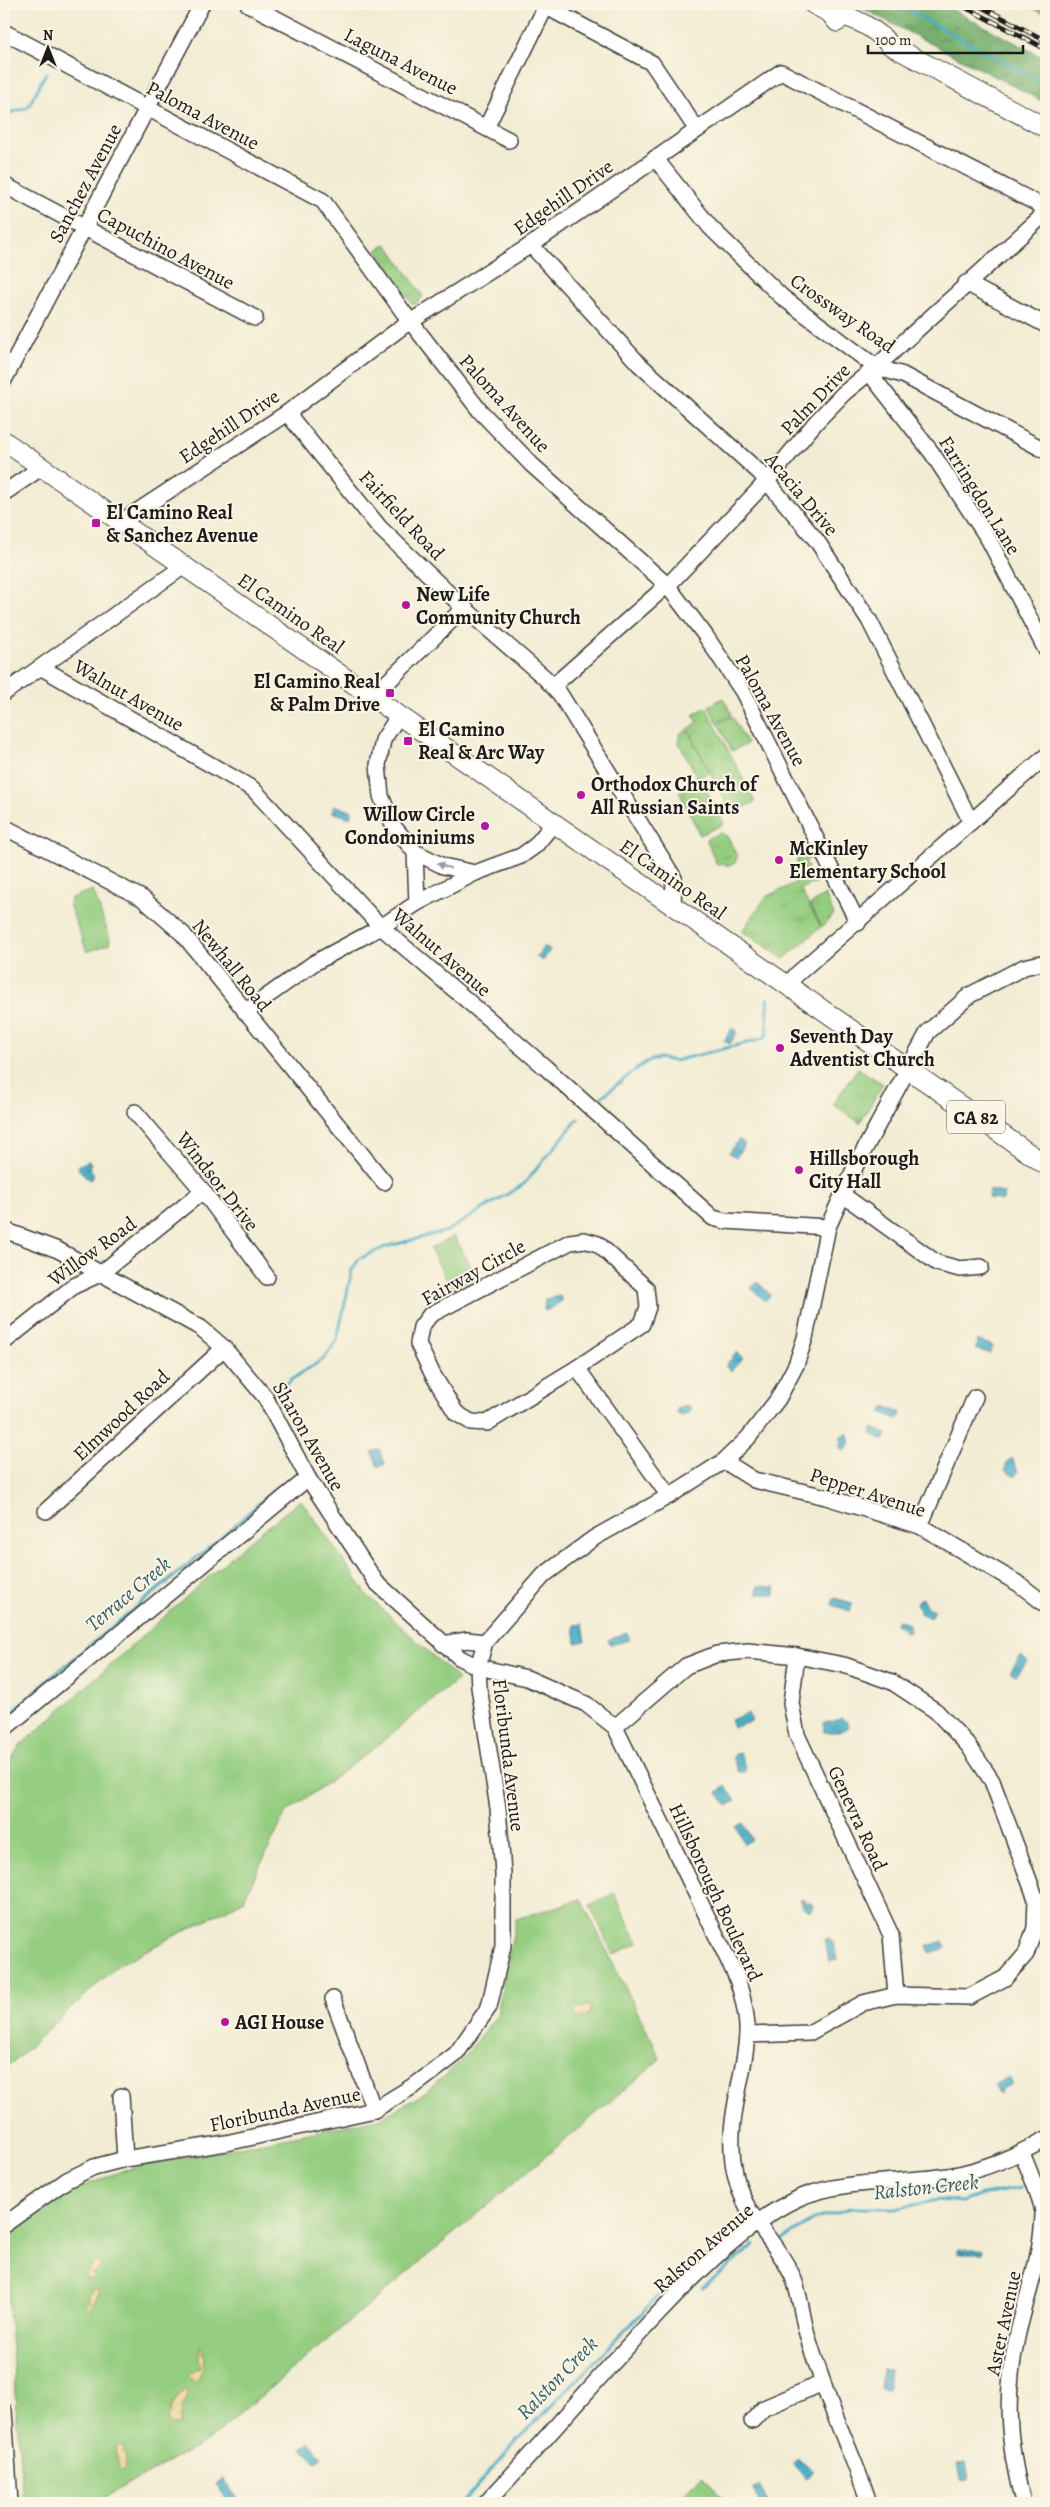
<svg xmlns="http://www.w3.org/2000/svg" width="1050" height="2507" font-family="Alegreya,serif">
<defs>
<pattern id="forest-crowns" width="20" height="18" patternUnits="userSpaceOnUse" patternTransform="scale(1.25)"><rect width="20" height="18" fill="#77b06e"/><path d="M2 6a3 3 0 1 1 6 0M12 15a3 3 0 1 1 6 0" fill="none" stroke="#618e5a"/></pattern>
<pattern id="sand-dots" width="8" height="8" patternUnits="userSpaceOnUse" patternTransform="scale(1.25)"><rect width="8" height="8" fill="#eeda9e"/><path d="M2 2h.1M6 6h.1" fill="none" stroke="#ccba88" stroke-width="1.8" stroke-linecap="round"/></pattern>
<pattern id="park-tufts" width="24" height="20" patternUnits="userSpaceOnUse" patternTransform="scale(1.25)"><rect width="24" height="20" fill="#94cd80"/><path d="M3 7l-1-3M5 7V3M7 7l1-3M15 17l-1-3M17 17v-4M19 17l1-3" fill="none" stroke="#7faf6e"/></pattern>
<pattern id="water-ripples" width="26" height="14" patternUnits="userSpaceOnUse" patternTransform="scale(1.25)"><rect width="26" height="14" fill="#47adc6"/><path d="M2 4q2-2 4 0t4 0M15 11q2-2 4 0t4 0" fill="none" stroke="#3a8ca0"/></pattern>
</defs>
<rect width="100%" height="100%" fill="#fcf5e5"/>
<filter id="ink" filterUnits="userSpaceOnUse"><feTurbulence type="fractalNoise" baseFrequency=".02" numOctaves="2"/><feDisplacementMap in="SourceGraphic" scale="10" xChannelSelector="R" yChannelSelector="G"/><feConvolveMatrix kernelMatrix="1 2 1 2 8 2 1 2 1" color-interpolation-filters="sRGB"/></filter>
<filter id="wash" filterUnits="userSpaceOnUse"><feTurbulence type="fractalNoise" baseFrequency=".0096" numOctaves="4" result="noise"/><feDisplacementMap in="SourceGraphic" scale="20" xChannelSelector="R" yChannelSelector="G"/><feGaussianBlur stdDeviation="1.12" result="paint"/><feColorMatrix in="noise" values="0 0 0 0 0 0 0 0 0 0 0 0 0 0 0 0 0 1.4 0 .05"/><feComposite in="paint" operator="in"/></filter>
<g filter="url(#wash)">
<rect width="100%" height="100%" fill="#f3ecd4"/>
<!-- green -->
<g fill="#94cd80" stroke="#58744e">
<path d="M723,698L732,714L717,722L709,706Z"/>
<path d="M732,716L747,744L732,751L718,723Z"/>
<path d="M687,730L710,772L698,778L678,741L680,734Z"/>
<path d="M93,890L110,939L109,944L87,952L69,904L71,898Z"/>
<path d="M454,1236L480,1283L456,1296L430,1249Z"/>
<path d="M301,1500L368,1596L458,1679L373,1749L286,1813L243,1901L118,1965L14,2061L4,2068V1771L19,1747L243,1546Z"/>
<path d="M614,1893L638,1943L613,1955L590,1905Z"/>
<path d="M581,1899L661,2059L206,2442L94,2503H23L4,2239L70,2192L124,2170L379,2119L425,2093L462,2060L497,2015L516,1919Z"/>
<path d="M701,2476L729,2503H690L682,2496Z"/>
</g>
<!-- forest -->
<g fill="url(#forest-crowns)" stroke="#4a6645">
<path d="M854,4H942L1046,59V103Z"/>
<path d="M1025,4L1046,6V15Z"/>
</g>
<!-- sand -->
<g fill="url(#sand-dots)" stroke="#857b5d">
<path d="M587,2005L591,2007L589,2015L580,2018L575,2015L574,2010Z"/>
<path d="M95,2261L101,2265L100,2269L94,2273L93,2279H87L86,2275Z"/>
<path d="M94,2288L99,2289V2293L88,2311L85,2307L89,2302V2295Z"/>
<path d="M201,2347L203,2349L204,2364L198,2381L194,2382L188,2375L201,2366L198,2360Z"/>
<path d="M184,2390L188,2393L182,2408L180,2424L171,2426L167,2419L174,2402Z"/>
<path d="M119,2445L123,2446C126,2453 128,2465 123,2471L119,2470L116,2447Z"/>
</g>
<!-- park -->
<g fill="url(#park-tufts)" stroke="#58744e">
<path d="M387,244L423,296L416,304H412L377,250Z"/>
<path d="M706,707L755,802L731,813L688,729L698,722L693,715Z"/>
<path d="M702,781L724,824L700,835L679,792Z"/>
<path d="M720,833L727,836L737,856L735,863L729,866L722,863L717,865L706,839Z"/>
<path d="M807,855L809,859L805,861L808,868L801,871L796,860Z"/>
<path d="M812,875L816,882L800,889L821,927L784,959L742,931L766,897Z"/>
<path d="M825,895L834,915L822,927L810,905Z"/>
<path d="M858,1068L883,1084L860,1123L833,1104Z"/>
</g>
<!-- water -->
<g fill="url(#water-ripples)" stroke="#326471">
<path d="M334,805L352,811L350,818L332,812Z"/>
<path d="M544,946L550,950L543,961L536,957Z"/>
<path d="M732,1028L737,1032L730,1044L724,1041Z"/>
<path d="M739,1139L745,1144L736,1157L729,1153Z"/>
<path d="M89,1161L91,1163L89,1168L94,1175L90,1180L78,1169L79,1165Z"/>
<path d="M989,1190L1004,1193L1003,1201L988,1198Z"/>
<path d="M757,1282L771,1295L765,1301L751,1288Z"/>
<path d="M560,1296L562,1301L546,1311L544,1310L545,1299Z"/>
<path d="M977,1340L993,1346L990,1353L976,1350Z"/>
<path d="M737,1352L743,1358L731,1371L725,1366Z"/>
<path d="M687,1405L691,1408L690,1412L683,1416L677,1414V1409Z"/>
<path d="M885,1406L901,1413L898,1420L881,1412Z"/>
<path d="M873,1428L887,1434L884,1440L871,1434Z"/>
<path d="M847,1433C851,1439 850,1448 843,1451L840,1448L841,1436Z"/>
<path d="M379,1449L385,1464L378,1467L372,1452Z"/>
<path d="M1012,1458L1018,1471L1015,1477L1005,1470L1007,1462Z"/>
<path d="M758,1586L776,1587L775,1595L757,1594Z"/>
<path d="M834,1598L853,1603L850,1611L832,1605Z"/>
<path d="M922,1598L927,1607L934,1610L930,1618L920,1613L916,1602Z"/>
<path d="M898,1620L909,1624L910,1632H906L895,1624Z"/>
<path d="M582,1624L585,1641L576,1643L574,1625Z"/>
<path d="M627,1632L630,1640L610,1645L608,1640Z"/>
<path d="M1021,1656L1028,1661L1016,1676L1010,1672Z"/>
<path d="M748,1713L752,1721L733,1728L730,1720Z"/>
<path d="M841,1718L847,1722L848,1728L840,1732H824V1722H832Z"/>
<path d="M740,1753L746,1769L744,1772H739L732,1757L735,1754Z"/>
<path d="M725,1786L736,1800L728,1806L717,1792Z"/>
<path d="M743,1823L752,1840L744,1844L736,1827Z"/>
<path d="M800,1899H804L806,1903H811L813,1906L811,1911L802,1907Z"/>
<path d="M830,1938L831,1942H834L837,1960L829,1961L825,1939Z"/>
<path d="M944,1941L946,1948L930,1953L927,1946Z"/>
<path d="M1009,2077L1012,2084L1000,2090L1001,2093L998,2094L993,2085Z"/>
<rect x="958" y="2250" width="25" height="4"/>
<path d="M882,2369L890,2370L888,2390L880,2389Z"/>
<path d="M310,2442L322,2457L315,2463L302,2448Z"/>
<path d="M798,2458L814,2471L806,2478L792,2464Z"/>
<path d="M966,2462L969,2480L960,2481L957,2463Z"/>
<path d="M223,2479L238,2499L231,2503L216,2484Z"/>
<path d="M760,2486L767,2502L759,2503L753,2489Z"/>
</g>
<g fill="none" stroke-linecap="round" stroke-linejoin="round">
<!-- stream -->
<g stroke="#47adc6" stroke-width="3">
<path d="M897,4L1046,85"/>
<path d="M4,115L28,107L46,73"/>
<path d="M596,1101L646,1062L659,1058L674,1061L762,1039L767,1034L768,999"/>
<path d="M276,1393L292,1379L325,1358L337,1340L352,1270L359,1259L385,1247L447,1231L524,1184L578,1119"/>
<path d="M10,1715L36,1690L224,1535L273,1491"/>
<path d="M1042,2180L1046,2179"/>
<path d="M780,2241L813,2220L850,2208H900L937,2200L962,2202L982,2195L1021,2188"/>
<path d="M702,2288L754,2245"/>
<path d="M462,2503L518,2440L677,2277"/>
</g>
</g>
</g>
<g filter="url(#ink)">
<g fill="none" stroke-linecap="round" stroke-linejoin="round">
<defs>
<g id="minor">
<path d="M248,4L509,140"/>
<path d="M541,4L652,63L697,130"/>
<path d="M4,32L323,201L404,313L480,411L532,465L667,585L705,635L743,692L858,923"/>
<path d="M486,128L547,4"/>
<path d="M655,158L710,227L782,297L876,367L903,375L1046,451"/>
<path d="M4,185L255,318"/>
<path d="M531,245L639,364L759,472L817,541L869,620L971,822"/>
<path d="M966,283L1046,325"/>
<path d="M876,367L875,380L932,453L989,540L1046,650"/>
<path d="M4,380L202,4"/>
<path d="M287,413L380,528L464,608L544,677L560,694L674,878L673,906"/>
<path d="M4,493L42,467"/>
<path d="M121,522L287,413L402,327L531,245L781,72L1046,208"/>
<path d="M42,668L253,789L381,927L545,1067L713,1218L725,1221L828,1227"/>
<path d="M553,686L673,580L767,481L816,422L844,393L876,367L1039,219L1046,207"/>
<path d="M4,693L184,566"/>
<path d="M372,697L464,608"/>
<path d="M399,715L383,740L378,765L381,796L394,827L415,852L443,866L475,873"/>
<path d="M4,827L142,898L183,934L384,1182"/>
<path d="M415,852L417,903"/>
<path d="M788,986L796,975L1046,756"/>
<path d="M245,1012L314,963L381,927L417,903L475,873L521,856L535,846L554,823"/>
<path d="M135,1112L203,1191L267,1277"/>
<path d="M843,1195L937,1263L960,1269L981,1267"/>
<path d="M4,1230L58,1250L201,1328L224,1348L265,1397L308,1478L376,1582L460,1658L478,1667L527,1678L586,1704L615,1727L736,1976C742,1994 748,2015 747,2035C744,2083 724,2123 735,2173C744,2218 774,2237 792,2275C799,2290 801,2309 805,2326C809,2344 816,2362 822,2380C835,2422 856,2461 869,2503"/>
<path d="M584,1240L598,1244L646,1288L648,1307L642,1324L577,1368L487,1423L471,1422L456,1413L433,1375L418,1344L421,1327L430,1315L570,1242Z"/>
<path d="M4,1342L74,1286L100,1274L203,1191"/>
<path d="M577,1368L669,1496"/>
<path d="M724,1461L754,1480L826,1497L920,1526L1019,1584L1046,1605"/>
<path d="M46,1511L224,1348"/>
<path d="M920,1526L975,1397"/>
<path d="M443,1644L467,1640L485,1642"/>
<path d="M797,1656L791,1703L797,1735L891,1935L896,1995"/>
<path d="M615,1727L686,1666L717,1654L748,1651L797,1656L844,1665L892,1682L936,1711L968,1745L992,1781L1036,1899L1035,1928L1026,1954L1005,1978L969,1997L896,1995L863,2003L809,2033L747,2035"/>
<path d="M4,1729L308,1478"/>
<path d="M333,1999L374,2110"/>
<path d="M121,2096L125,2159"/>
<path d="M1022,2153C1027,2166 1043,2202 1043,2214C1042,2256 1026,2297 1017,2337C1004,2399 1008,2443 1023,2503"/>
<path d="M4,2225L67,2180L94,2167L125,2159L226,2143L374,2110L418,2083L456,2054L489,2007L503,1946V1873L498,1808L479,1687L478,1667L485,1642L544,1575L594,1538L669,1496L724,1461L748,1438L778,1399L796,1365L805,1338L828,1227L856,1165L928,1032L970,995L1024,967L1046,962"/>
<path d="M4,2411L10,2503"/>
<path d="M752,2421L764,2408L823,2383"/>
<path d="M486,2503C544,2442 598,2377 656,2316C695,2275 747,2221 799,2198C840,2180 896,2183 940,2177C977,2173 1014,2157 1046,2139"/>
</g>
<g id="major">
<path d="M813,4L830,13L837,22"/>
<path d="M830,13C853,16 875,28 890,45L1046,128"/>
<path d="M4,441L1046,1165"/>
</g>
</defs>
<!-- minor casing -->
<use href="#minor" stroke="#3c3b38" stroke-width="18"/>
<!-- major casing -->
<use href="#major" stroke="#3c3b38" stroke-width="21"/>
<!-- minor -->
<use href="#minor" stroke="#fff" stroke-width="15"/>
<!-- major -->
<use href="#major" stroke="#fff" stroke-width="19"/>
<defs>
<g id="rail">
<path d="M959,4L1046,49"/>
<path d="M976,4L1046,41"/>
</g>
</defs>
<!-- rail casing -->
<use href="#rail" stroke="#1c1c1c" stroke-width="5"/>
<!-- rail -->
<use href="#rail" stroke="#fcf5e5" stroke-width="3" stroke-dasharray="9" stroke-linecap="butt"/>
</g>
<!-- one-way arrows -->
<defs><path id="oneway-solid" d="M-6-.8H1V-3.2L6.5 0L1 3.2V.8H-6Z" transform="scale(1.25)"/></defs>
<use fill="#999" href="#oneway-solid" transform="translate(444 866) rotate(-161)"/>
</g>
<!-- markers -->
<g fill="#b5179e" stroke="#fcf5e5" stroke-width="2">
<rect x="91" y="518" width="10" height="10" rx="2.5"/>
<circle cx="406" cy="605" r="5"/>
<rect x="385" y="688" width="10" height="10" rx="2.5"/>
<rect x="403" y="736" width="10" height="10" rx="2.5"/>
<circle cx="581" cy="795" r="5"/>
<circle cx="485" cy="826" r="5"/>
<circle cx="779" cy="860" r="5"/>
<circle cx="780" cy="1048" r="5"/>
<circle cx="799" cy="1170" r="5"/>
<circle cx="225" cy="2022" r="5"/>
</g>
<g text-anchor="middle" stroke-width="4" stroke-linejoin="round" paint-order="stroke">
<!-- shield labels -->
<rect fill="#fcf5e5" stroke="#5f5d58" stroke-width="1" x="947" y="1100.5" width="58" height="33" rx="4"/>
<g font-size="19" font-weight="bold" fill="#1c1c1c">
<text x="976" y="1124">CA 82</text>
</g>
<!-- street labels -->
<g font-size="20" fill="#1c1c1c" stroke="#fcf5e5">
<text transform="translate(401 61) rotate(27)" y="7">Laguna Avenue</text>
<text transform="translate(203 115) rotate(28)" y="7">Paloma Avenue</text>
<text transform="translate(85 183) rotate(-62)" y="7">Sanchez Avenue</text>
<text transform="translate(563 197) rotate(-35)" y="7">Edgehill Drive</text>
<text transform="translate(166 248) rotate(28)" y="7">Capuchino Avenue</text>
<text transform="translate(843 313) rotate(35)" y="7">Crossway Road</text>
<text transform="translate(815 399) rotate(-46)" y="7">Palm Drive</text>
<text transform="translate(505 403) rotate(48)" y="7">Paloma Avenue</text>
<text transform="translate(229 426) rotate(-34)" y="7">Edgehill Drive</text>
<text transform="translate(802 494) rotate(50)" y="7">Acacia Drive</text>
<text transform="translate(980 495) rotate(58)" y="7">Farringdon Lane</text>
<text transform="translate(402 515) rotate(47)" y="7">Fairfield Road</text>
<text transform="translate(291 613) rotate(35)" y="7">El Camino Real</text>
<text transform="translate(129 695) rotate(30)" y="7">Walnut Avenue</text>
<text transform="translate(771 710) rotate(61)" y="7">Paloma Avenue</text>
<text transform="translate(673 879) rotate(35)" y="7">El Camino Real</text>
<text transform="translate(442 952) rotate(41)" y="7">Walnut Avenue</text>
<text transform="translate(232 965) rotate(51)" y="7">Newhall Road</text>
<text transform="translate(218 1181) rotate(52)" y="7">Windsor Drive</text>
<text transform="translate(92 1251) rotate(-36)" y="7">Willow Road</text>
<text transform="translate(473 1272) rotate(-29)" y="7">Fairway Circle</text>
<text transform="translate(121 1415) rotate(-43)" y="7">Elmwood Road</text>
<text transform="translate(309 1436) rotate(60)" y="7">Sharon Avenue</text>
<text transform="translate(868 1492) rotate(18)" y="7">Pepper Avenue</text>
<text transform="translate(509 1755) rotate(83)" y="7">Floribunda Avenue</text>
<text transform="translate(858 1818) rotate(65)" y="7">Genevra Road</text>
<text transform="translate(716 1892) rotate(65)" y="7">Hillsborough Boulevard</text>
<text transform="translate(285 2109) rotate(-12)" y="7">Floribunda Avenue</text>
<text transform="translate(703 2248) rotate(-41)" y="7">Ralston Avenue</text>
<text transform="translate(1003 2323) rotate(-78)" y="7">Aster Avenue</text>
</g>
<!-- poi labels -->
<g font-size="20" font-weight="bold" fill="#1c1c1c" stroke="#fcf5e5" text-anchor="start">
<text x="106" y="519">El Camino Real<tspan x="106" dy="23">&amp; Sanchez Avenue</tspan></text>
<text x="416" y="601">New Life<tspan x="416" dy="23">Community Church</tspan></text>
<text x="380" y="688" text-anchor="end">El Camino Real<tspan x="380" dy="23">&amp; Palm Drive</tspan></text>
<text x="418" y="736">El Camino<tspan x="418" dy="23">Real &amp; Arc Way</tspan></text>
<text x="591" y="791">Orthodox Church of<tspan x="591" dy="23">All Russian Saints</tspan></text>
<text x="475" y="821" text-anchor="end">Willow Circle<tspan x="475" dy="23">Condominiums</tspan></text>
<text x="789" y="855">McKinley<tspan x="789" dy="23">Elementary School</tspan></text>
<text x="790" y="1043">Seventh Day<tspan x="790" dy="23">Adventist Church</tspan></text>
<text x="809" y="1165">Hillsborough<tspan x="809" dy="23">City Hall</tspan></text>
<text x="235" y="2029">AGI House</text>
</g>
<!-- water labels -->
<g font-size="21" font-style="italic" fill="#2f5d68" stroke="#fcf5e5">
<text transform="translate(128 1594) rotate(-40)" y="7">Terrace Creek</text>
<text transform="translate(926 2187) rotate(-6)" y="7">Ralston Creek</text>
<text transform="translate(557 2378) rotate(-46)" y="7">Ralston Creek</text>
</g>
</g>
<!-- margin -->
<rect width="1050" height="2507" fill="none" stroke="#fcf5e5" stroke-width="20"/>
<!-- north arrow -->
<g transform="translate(48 48)" stroke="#fcf5e5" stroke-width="4" paint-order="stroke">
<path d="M0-4L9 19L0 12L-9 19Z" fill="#1c1c1c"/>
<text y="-8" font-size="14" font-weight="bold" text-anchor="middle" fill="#1c1c1c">N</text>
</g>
<!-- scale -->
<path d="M868 45v8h155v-8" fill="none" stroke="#1c1c1c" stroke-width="2.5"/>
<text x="875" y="45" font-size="15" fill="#1c1c1c" stroke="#fcf5e5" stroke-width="4" paint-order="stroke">100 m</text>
</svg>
